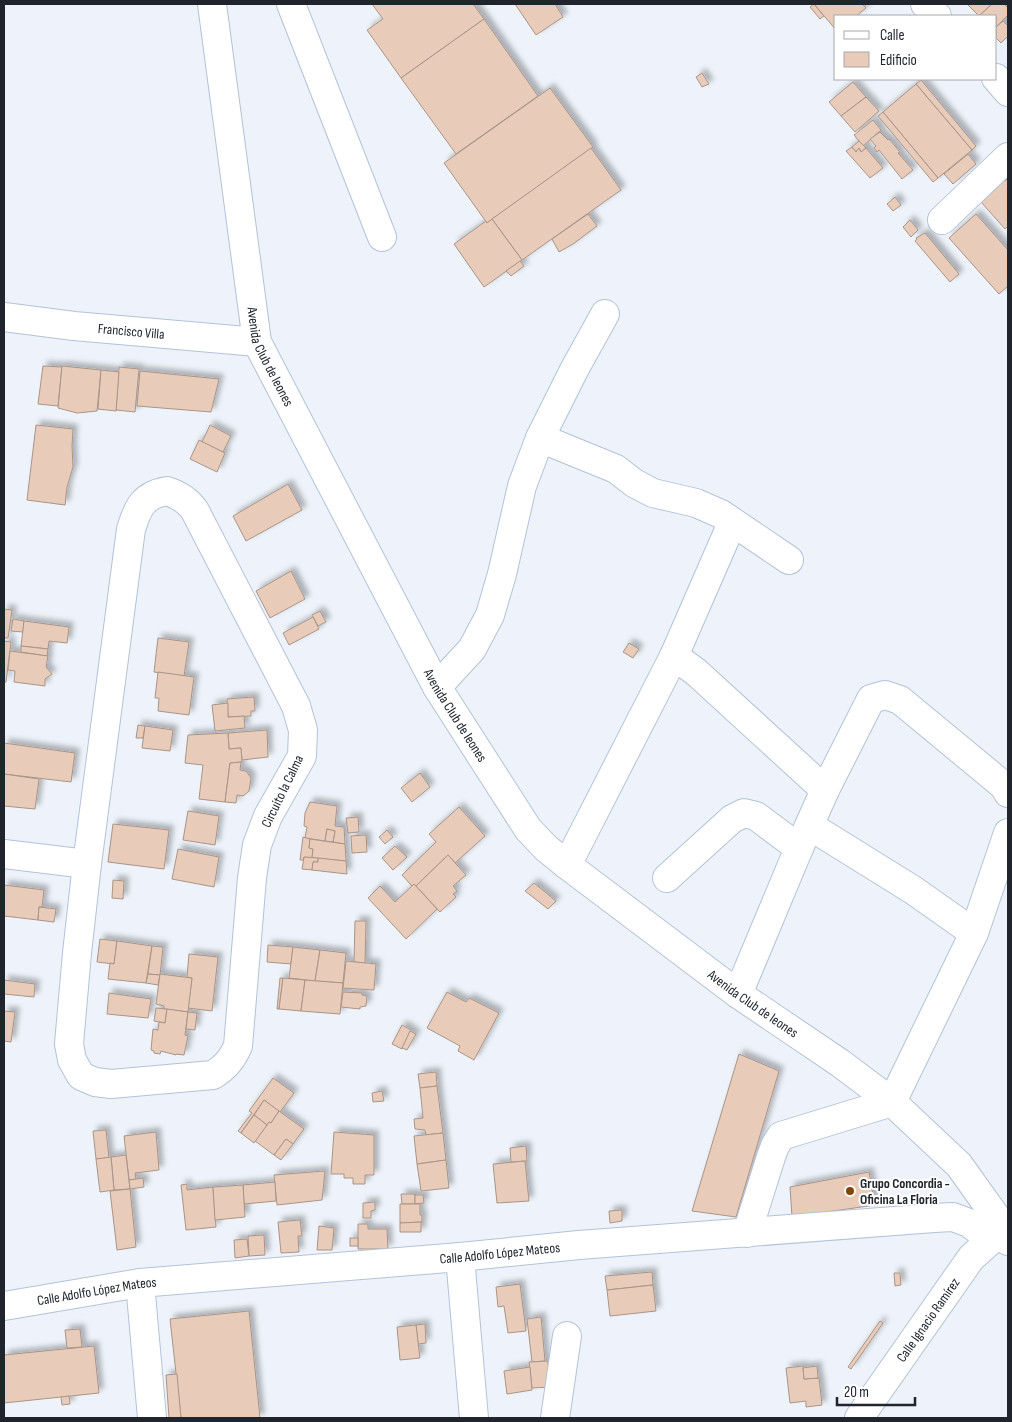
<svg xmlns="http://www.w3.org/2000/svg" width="1012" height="1422" font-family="'Sofia Sans Condensed',sans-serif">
<defs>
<filter id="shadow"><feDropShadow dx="4.5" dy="-4.5" stdDeviation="2.5" flood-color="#0004"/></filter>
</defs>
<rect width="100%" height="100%" fill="#eef3fb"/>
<!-- building -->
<g fill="#e8ccb9" stroke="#a99487" filter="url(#shadow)">
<path d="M372,4H473L484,19L401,78L367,30L383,19Z"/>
<path d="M515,4H555L563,17L536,35Z"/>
<path d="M814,4L824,16L820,19L810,7Z"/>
<path d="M814,4H862L866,8L856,16H836V30Z"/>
<path d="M967,4H992L979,16Z"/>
<path d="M992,4H1004L1008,8V15L996,27V16H979Z"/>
<path d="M484,19L538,96L456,154L401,78Z"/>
<path d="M1003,21L1008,26V36L1001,43L996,38V27Z"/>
<path d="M702,73L709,84L702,87L696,77Z"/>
<path d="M921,80L976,146L972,150L916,84Z"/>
<path d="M853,82L866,97L841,116L829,102Z"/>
<path d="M916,84L972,150L938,178L883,112Z"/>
<path d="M550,88L593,147L487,223L444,163Z"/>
<path d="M866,97L879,111L855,132L841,116Z"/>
<path d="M883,112L938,178L933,182L878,116Z"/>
<path d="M873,120L881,130L863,146L854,135Z"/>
<path d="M880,132L888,140L889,139L900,152L898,153L913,170L902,179L879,150L877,152L874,148L876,146L870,139Z"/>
<path d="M859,141L866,148L861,152L859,148L856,152L852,147Z"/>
<path d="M852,147L856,152L859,148L861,152L866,148L883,168L870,178L846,151Z"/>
<path d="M591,148L621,190L522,260L492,219Z"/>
<path d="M968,154L976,164L953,184L944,174Z"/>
<path d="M997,172L1005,181L1008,178V226L1005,229L981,202L990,194L982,185Z"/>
<path d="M895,197L901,205L893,211L887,204Z"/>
<path d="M588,214L597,226L573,244L559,252L552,239Z"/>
<path d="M976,214L1008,250V286L999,294L949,238Z"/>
<path d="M492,219L522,260L484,287L454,244L486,221L487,223Z"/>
<path d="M910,220L918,230L911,237L903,227Z"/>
<path d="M925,233L959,274L950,282L915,241L917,239L916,238Z"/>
<path d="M520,261L524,266L511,276L506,271Z"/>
<path d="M43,366L62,367L58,406L38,404Z"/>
<path d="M62,366L101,370L97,411L77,413L58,408Z"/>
<path d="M119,367L139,369L135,412L116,410Z"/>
<path d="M101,370L119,372L116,411L98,409Z"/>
<path d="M140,371L219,379L211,412L137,406Z"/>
<path d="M36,425L73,429L72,446L73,467L67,487L65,505L27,500Z"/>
<path d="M210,425L231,436L223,452L202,442Z"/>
<path d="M199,440L225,453L217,472L190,459Z"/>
<path d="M288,484L302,510L246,541L233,516Z"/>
<path d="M291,571L305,599L270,618L256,591Z"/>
<path d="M4,609L12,610L8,638H4Z"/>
<path d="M320,611L326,622L318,626L312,615Z"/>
<path d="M313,617L319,629L289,645L283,633Z"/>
<path d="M13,619L24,621L23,632L11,631Z"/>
<path d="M24,621L69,627L67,643L49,641L48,649L21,646Z"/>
<path d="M158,638L189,642L184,676L154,672Z"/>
<path d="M4,641L11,642L6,682H4Z"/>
<path d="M629,643L639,649L633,658L623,652Z"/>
<path d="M21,646L48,649L47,656L21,652Z"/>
<path d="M10,651L48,656L46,667L52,674L45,679V686L14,682L15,671L8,670Z"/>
<path d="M158,672L194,677L189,715L158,711L159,698H155Z"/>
<path d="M254,697L255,711H251V716L228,717L227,699Z"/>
<path d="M228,703V717L244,716L245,728L215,731L212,705Z"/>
<path d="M138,725L145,726L143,738H136Z"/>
<path d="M145,726L173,730L170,751L142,748Z"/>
<path d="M267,730L268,757L242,760L241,748L229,749L228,733Z"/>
<path d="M228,733L229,749L241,748L242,762L230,763L225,802L199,799L203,765L185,763L188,735Z"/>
<path d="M4,743L75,753L71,782L4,774Z"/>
<path d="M241,762L240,770L246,771L251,778L249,791L243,796L237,795L236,803L225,802L230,763Z"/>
<path d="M420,773L430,787L412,802L401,788Z"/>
<path d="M4,774L39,779L35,809L4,806Z"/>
<path d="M310,802L337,806L335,826L344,827L345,844L333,842L335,831L327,829L325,841L305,838L307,827L304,826L305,813Z"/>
<path d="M459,807L485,836L455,863L448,855L416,886L414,884L412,886L402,875L436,842L429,834Z"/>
<path d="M188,811L219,816L215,845L183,840Z"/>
<path d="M358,817L359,832L348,833L346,818Z"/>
<path d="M113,824L169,830L164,869L108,862Z"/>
<path d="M327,829L335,831L333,842L325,841Z"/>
<path d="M387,830L393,837L385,844L379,837Z"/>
<path d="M366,835L367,852L352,853L351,836Z"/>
<path d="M303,837L310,839L309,848L313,849L312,858L304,857L303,860H300Z"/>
<path d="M310,839L345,844L346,861L312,858L313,849L309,848Z"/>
<path d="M395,846L407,857L393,870L382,858Z"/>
<path d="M178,849L219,857L214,887L172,879Z"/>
<path d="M448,855L466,875L453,886L457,891L453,894L456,897L440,912L416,886Z"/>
<path d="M304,857L318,858V862H313L312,870L302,869Z"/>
<path d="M318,858L346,861L347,874L312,870L313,862H318Z"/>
<path d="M113,880L124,881L123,899L112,898Z"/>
<path d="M534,883L556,901L548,909L525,891Z"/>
<path d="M414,884L437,909L406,939L368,898L380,886L395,902Z"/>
<path d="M4,885L44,890L42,907H39L38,920L4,916Z"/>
<path d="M39,907L56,909L54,922L38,920Z"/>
<path d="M355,921H366L365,963L354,962Z"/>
<path d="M100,939L117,941L114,964L97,962Z"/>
<path d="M117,941L152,946L146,983L108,979L110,963L114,964Z"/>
<path d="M268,945L293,947L291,964L267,962Z"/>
<path d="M152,946L163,947L160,975L148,974Z"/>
<path d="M293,947L320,950L315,981L289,978Z"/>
<path d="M320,950L346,953L343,983L315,981Z"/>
<path d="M189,954L218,957L212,1011L188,1008L192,978L187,977Z"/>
<path d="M346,961L376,964L374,990L343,988Z"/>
<path d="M148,974L160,975L158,985L146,983Z"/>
<path d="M160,974L192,978L188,1012L164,1009V1006L156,1004Z"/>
<path d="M280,978H283L279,1009H277Z"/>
<path d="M283,978L305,980L301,1011L279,1009Z"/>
<path d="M4,980L35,984L34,997L4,994Z"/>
<path d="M305,980L343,983L340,1014L301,1011Z"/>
<path d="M343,992L362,993V995L367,996L366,1006L360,1007V1009L341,1007Z"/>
<path d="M447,992L466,1002L469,998L499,1013L474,1060L458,1051L460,1046L427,1028Z"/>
<path d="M109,993L151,999L148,1018L107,1014Z"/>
<path d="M156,1008L167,1009L165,1023L154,1021Z"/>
<path d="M167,1009L188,1012L185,1035L188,1036L184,1055L176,1054V1055L161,1051L160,1054L154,1053V1051L151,1050L153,1029L158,1030L159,1022L165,1023Z"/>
<path d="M4,1011L15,1012L11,1042L4,1041Z"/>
<path d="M188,1012L197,1013L195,1030L186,1029Z"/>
<path d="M402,1025L411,1030L402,1049L392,1044Z"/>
<path d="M410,1031L416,1034L407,1050L402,1048Z"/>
<path d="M739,1054L779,1071L736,1217L692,1211Z"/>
<path d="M436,1072L437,1086L420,1088L418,1074Z"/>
<path d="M273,1078L294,1093L280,1112L264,1100L241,1133L238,1131L252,1113L249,1111Z"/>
<path d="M437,1086L443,1133L426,1135L425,1130L415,1129L414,1119L423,1118L420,1088Z"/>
<path d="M382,1091L384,1101L373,1102L372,1093Z"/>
<path d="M264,1100L279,1111L271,1123L269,1122L267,1125L254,1115Z"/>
<path d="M279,1111L304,1129L293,1144L286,1139L274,1155L255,1141L269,1122L271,1123Z"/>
<path d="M254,1115L267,1125L254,1143L241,1133Z"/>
<path d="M106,1130L109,1158L96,1159L93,1131Z"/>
<path d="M156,1132L159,1170L135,1173L136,1179L129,1180L124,1136Z"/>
<path d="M334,1132L374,1135V1175H365V1184H353V1178H344V1174H331Z"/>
<path d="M443,1133L446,1160L417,1164L414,1136Z"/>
<path d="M286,1139L293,1144L281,1160L274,1155Z"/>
<path d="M526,1146L527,1161L511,1162L510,1148Z"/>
<path d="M126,1155L130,1189L114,1190L111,1157Z"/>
<path d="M111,1157L114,1190L100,1192L96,1159Z"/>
<path d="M446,1160L449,1188L421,1191L417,1164Z"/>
<path d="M525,1161L529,1201L497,1203L493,1164Z"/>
<path d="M325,1171L322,1200L277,1205L274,1175Z"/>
<path d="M869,1172L875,1205L792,1217L790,1187Z"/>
<path d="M143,1178L144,1187L130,1189L129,1180Z"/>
<path d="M275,1182L276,1201L244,1204L243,1185Z"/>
<path d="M187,1184V1190L213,1187L216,1227L186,1230L181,1185Z"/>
<path d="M243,1185L245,1217L215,1220L213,1187Z"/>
<path d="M130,1189L136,1247L117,1250L110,1191Z"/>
<path d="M401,1194H415V1204H402Z"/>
<path d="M415,1195H423L424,1203L415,1204Z"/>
<path d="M375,1202V1210L371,1211V1218H363V1203Z"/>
<path d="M400,1204H420V1215H422V1222L400,1223Z"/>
<path d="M622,1210V1221L610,1223L609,1211Z"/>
<path d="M300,1220L302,1236H298L299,1252L281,1253L278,1222Z"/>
<path d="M421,1222V1232H400V1223Z"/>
<path d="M358,1224H368V1229H387L388,1249H358Z"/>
<path d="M319,1226L334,1228L332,1250H317Z"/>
<path d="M264,1235L265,1255L249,1256L248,1236Z"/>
<rect x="350" y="1238" width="8" height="8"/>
<path d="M247,1239L249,1256L235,1258L234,1240Z"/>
<path d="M652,1272L653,1285L607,1290L605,1276Z"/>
<path d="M894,1273H900L901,1285L895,1286Z"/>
<path d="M520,1284L526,1331L508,1333L504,1306L498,1307L496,1287Z"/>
<path d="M653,1285L656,1311L610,1316L607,1290Z"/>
<path d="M249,1311L260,1418H181L170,1319Z"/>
<path d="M541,1317L545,1361L532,1362L527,1319Z"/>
<path d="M880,1321L883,1323L851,1369L848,1367Z"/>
<path d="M425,1324L426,1343L418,1344L416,1325Z"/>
<path d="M416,1325L420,1358L400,1360L397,1327Z"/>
<path d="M80,1329L82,1347L67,1348L65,1330Z"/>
<path d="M94,1346L99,1393L4,1403V1355Z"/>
<path d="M548,1361L550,1387L532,1388L529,1362Z"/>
<path d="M803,1366L804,1379L819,1378L822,1405L806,1407V1401L790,1403L786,1368Z"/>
<path d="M817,1366L818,1378L804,1379L803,1368Z"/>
<path d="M530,1367L532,1390L507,1394L504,1371Z"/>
<path d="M177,1374L181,1418H169L166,1375Z"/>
<path d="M69,1396L70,1404L62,1405L61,1397Z"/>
</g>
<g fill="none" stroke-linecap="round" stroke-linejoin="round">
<defs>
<g id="minor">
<path id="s1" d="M212,4L257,342L437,687L528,829L546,848L567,865L738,994L840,1063L892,1102L959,1165L1006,1231L1008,1241"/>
<path d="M291,4L382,237"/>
<path d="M925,4L937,16"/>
<path d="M996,78L1008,92"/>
<path d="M942,220L1008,157"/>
<path id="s2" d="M4,317L74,326L257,342"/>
<path d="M540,438L616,469L634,483L653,493L696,503L721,514L789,560"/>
<path d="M167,491C179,495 188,500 195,511L296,706L303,730L302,756L268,816L257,845L252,878L238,1046C232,1059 226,1067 213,1075L111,1084L95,1082L81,1076L72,1060L69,1044L77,953L87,864L131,529C138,507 143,495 167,491Z"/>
<path d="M674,656L732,523"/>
<path d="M437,687L472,649L490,615L502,574L522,486L540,438L574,370L605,314"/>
<path d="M825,790L871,699L885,695L900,700L1004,786L1008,793"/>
<path d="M4,854L87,864"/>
<path d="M567,865L674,656L696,672L825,790L799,848L738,994"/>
<path d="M667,878L732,819L744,813L756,816L799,848"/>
<path d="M974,933L1008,833"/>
<path d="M747,1233L771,1157L775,1146L781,1136L892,1102L974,933L913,890L810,826"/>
<path d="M460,1257L474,1418"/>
<path d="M140,1283L152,1418"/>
<path id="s3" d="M4,1306L140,1283L460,1257L579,1245L934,1218L953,1217L969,1223L991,1240"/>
<path d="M555,1418L567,1336"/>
<path id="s4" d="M859,1418L971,1258L991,1240L1007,1231"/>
</g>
</defs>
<!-- minor casing -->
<use href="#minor" stroke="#b4c2d6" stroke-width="30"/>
<!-- minor -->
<use href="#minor" stroke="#fff" stroke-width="28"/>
</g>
<!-- markers -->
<circle fill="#834408" stroke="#fff" stroke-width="2" cx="850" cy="1191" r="5"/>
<g text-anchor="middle" stroke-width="4" stroke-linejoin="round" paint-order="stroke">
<!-- street labels -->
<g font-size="14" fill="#20252d" stroke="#fff">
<text dy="5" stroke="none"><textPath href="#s2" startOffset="128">Francisco Villa</textPath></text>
<text dy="5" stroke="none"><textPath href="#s1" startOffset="359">Avenida Club de leones</textPath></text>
<text dy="5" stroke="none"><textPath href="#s1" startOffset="764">Avenida Club de leones</textPath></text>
<text transform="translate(282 791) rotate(-64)" y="5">Circuito la Calma</text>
<text dy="5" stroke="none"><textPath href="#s1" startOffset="1184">Avenida Club de leones</textPath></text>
<text dy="5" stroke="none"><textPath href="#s3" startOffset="499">Calle Adolfo López Mateos</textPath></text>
<text dy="5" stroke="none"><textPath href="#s3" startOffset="94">Calle Adolfo López Mateos</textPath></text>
<text dy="5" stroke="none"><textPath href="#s4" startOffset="120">Calle Ignacio Ramírez</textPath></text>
</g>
<!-- poi labels -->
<g font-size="14" font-weight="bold" fill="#20252d" stroke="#fff" text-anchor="start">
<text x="860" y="1188">Grupo Concordia -<tspan x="860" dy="16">Oficina La Floria</tspan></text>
</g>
</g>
<!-- border -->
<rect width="1012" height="1422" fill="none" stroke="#20252d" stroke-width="10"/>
<!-- legend -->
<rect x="834" y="15" width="162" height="65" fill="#ffffff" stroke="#a6a8ab"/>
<rect x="844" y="31" width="25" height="8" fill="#ffffff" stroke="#a6a8ab"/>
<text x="880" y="40" font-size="15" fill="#20252d">Calle</text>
<rect x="844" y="52" width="25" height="15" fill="#e8ccb9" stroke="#a6a8ab"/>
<text x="880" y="65" font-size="15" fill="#20252d">Edificio</text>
<!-- scale -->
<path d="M837 1397v8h78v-8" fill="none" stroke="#20252d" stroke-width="2.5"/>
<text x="844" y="1397" font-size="15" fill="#20252d" stroke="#ffffff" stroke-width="4" paint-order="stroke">20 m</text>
</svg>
